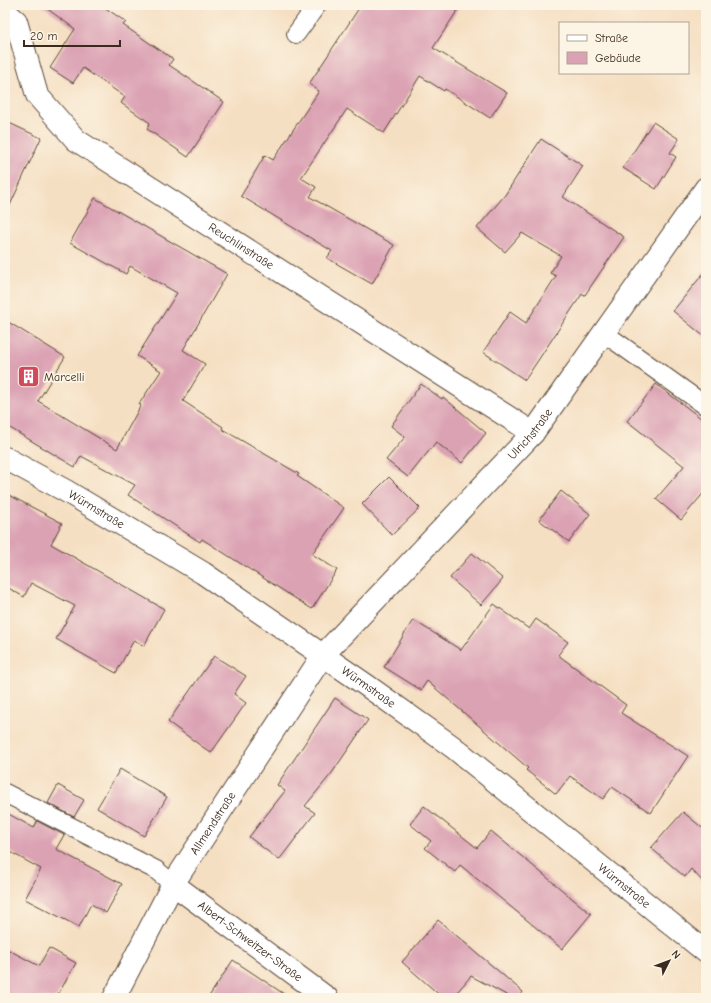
<svg xmlns="http://www.w3.org/2000/svg" width="711" height="1003" font-family="'Comic Neue',sans-serif">
<rect width="100%" height="100%" fill="#fcf5e5"/>
<filter id="ink" filterUnits="userSpaceOnUse"><feTurbulence type="fractalNoise" baseFrequency=".025" numOctaves="2"/><feDisplacementMap in="SourceGraphic" scale="8" xChannelSelector="R" yChannelSelector="G"/><feConvolveMatrix kernelMatrix="1 2 1 2 8 2 1 2 1" color-interpolation-filters="sRGB"/></filter>
<filter id="wash" filterUnits="userSpaceOnUse"><feTurbulence type="fractalNoise" baseFrequency=".012" numOctaves="4" result="noise"/><feDisplacementMap in="SourceGraphic" scale="16" xChannelSelector="R" yChannelSelector="G"/><feGaussianBlur stdDeviation="0.9" result="paint"/><feColorMatrix in="noise" values="0 0 0 0 0 0 0 0 0 0 0 0 0 0 0 0 0 1.4 0 .05"/><feComposite in="paint" operator="in"/></filter>
<g filter="url(#wash)">
<rect width="100%" height="100%" fill="#f5dfc2"/>
<g id="blocks">
<!-- building -->
<g fill="#dba2b4">
<path d="M42,5H101L126,22L123,25L173,59L169,65L224,102L188,157L147,129L150,123L121,103L125,97L83,68L73,83L50,68L75,29Z"/>
<path d="M361,5H461L433,48L507,93L490,118L445,89L444,91L420,76L384,133L347,109L301,178L316,187L310,197L394,245L372,284L327,258L332,251L241,196L265,155L273,160L319,91L309,84Z"/>
<path d="M5,121L41,138L5,216Z"/>
<path d="M653,122L679,139L670,153L676,157L656,189L623,168Z"/>
<path d="M541,139L583,166L563,197L624,237L585,295L582,294L525,380L483,352L510,312L526,323L556,276L550,273L561,256L522,233L505,252L477,228L505,195Z"/>
<path d="M95,198L227,274L183,350L205,364L183,401L223,427L222,429L299,474L297,476L344,508L312,554L337,570L312,609L202,539L200,542L128,495L135,485L81,456L75,467L5,425V320L65,357L38,401L117,449L141,405L139,404L161,371L137,356L177,293L130,266L126,274L70,243Z"/>
<path d="M706,270V338L673,311Z"/>
<path d="M421,384L442,399L443,397L486,433L462,463L436,442L408,477L386,460L405,437L391,426Z"/>
<path d="M656,384L706,422V490L681,520L656,499L684,466L627,421Z"/>
<path d="M389,477L420,508L392,535L362,504Z"/>
<path d="M561,491L590,514L569,542L539,520Z"/>
<path d="M5,493L62,523L51,544L164,609L144,646L134,640L116,673L56,639L75,606L31,583L24,597L5,586Z"/>
<path d="M472,553L503,579L481,605L450,578Z"/>
<path d="M494,604L529,629L536,619L568,642L558,655L626,705L621,713L688,756L651,813L612,787L603,799L570,776L556,794L526,770L528,768L427,681L421,690L384,667L413,620L461,650Z"/>
<path d="M214,656L246,676L234,694L246,703L211,753L168,722Z"/>
<path d="M335,698L368,720L332,773L305,806L315,813L279,860L249,837L285,791L277,785Z"/>
<path d="M120,769L167,797L144,836L97,808Z"/>
<path d="M58,785L84,800L74,817L48,803Z"/>
<path d="M424,806L477,848L491,831L591,914L562,949L460,865L455,872L425,848L431,841L410,824Z"/>
<path d="M5,812L34,828L37,821L64,835L56,849L122,884L106,913L91,904L79,927L25,899L41,869L5,849Z"/>
<path d="M683,812L706,831V885L691,869L685,877L651,848Z"/>
<path d="M438,920L523,992L519,998H512L471,976L452,998H443L402,962Z"/>
<path d="M5,948L39,966L49,948L76,963L56,998H5Z"/>
<path d="M233,960L290,998H208Z"/>
</g>
</g>
</g>
<g filter="url(#ink)">
<use href="#blocks" fill-opacity="0" stroke="#574537" stroke-width="1"/>
<g fill="none" stroke-linecap="round" stroke-linejoin="round">
<defs>
<g id="service">
<path d="M296,34L317,5"/>
<path d="M604,333L706,406"/>
<path d="M5,793L156,870L173,884"/>
</g>
<g id="minor">
<path id="s1" d="M5,12L16,21L37,95L76,140L533,433"/>
<path id="s2" d="M173,884L327,998"/>
<path id="s3" d="M114,998L173,884L323,655L533,433L706,188"/>
</g>
<g id="tertiary">
<path id="s4" d="M5,458L66,491L203,573L366,685L453,747L706,952"/>
</g>
</defs>
<!-- service casing -->
<use href="#service" stroke="#574537" stroke-width="20"/>
<!-- minor casing -->
<use href="#minor" stroke="#574537" stroke-width="24"/>
<!-- tertiary casing -->
<use href="#tertiary" stroke="#574537" stroke-width="24"/>
<!-- service -->
<use href="#service" stroke="#fff" stroke-width="18"/>
<!-- minor -->
<use href="#minor" stroke="#fff" stroke-width="22"/>
<!-- tertiary -->
<use href="#tertiary" stroke="#fff" stroke-width="22"/>
</g>
</g>
<!-- icons -->
<defs>
<symbol id="building-square" viewBox="-11 -11 22 22"><rect x="-9" y="-9" width="18" height="18" rx="4" fill="#d1495b" stroke="#fcf5e5"/><path d="M-4-6H4V6H1V3H-1V6H-4ZM-2.5-4.3h1.7v1.8h-1.7ZM.8-4.3h1.7v1.8H.8ZM-2.5-1h1.7V.8h-1.7ZM.8-1h1.7V.8H.8Z" fill="#fff"/></symbol>
</defs>
<g fill-rule="evenodd">
<use href="#building-square" x="16" y="364" width="25" height="25"/>
</g>
<g text-anchor="middle" stroke-width="3.5" stroke-linejoin="round" paint-order="stroke">
<!-- street labels -->
<g font-size="12" fill="#3b2a1e" stroke="#fcf5e5">
<text dy="4" stroke="none"><textPath href="#s1" startOffset="347">Reuchlinstraße</textPath></text>
<text dy="4" stroke="none"><textPath href="#s3" startOffset="705">Ulrichstraße</textPath></text>
<text dy="4" stroke="none"><textPath href="#s4" startOffset="105">Würmstraße</textPath></text>
<text dy="4" stroke="none"><textPath href="#s4" startOffset="430">Würmstraße</textPath></text>
<text dy="4" stroke="none"><textPath href="#s3" startOffset="201">Allmendstraße</textPath></text>
<text dy="4" stroke="none"><textPath href="#s4" startOffset="754">Würmstraße</textPath></text>
<text dy="4" stroke="none"><textPath href="#s2" startOffset="96">Albert-Schweitzer-Straße</textPath></text>
</g>
<!-- poi labels -->
<g font-size="12" fill="#3b2a1e" stroke="#fcf5e5" text-anchor="start">
<text x="44" y="381">Marcelli</text>
</g>
</g>
<!-- margin -->
<rect width="711" height="1003" fill="none" stroke="#fcf5e5" stroke-width="20"/>
<!-- legend -->
<rect x="559" y="22" width="130" height="52" fill="#fcf5e5" stroke="#afa495"/>
<rect x="567" y="35" width="20" height="6" fill="#ffffff" stroke="#afa495"/>
<text x="595" y="42" font-size="12" fill="#3b2a1e">Straße</text>
<rect x="567" y="52" width="20" height="12" fill="#dba2b4" stroke="#afa495"/>
<text x="595" y="62" font-size="12" fill="#3b2a1e">Gebäude</text>
<!-- north arrow -->
<g transform="translate(669 961) rotate(48)" stroke="#fcf5e5" stroke-width="3" paint-order="stroke">
<path d="M0-3L7 15L0 10L-7 15Z" fill="#3b2a1e"/>
<text y="-6" font-size="11" font-weight="bold" text-anchor="middle" fill="#3b2a1e">N</text>
</g>
<!-- scale -->
<path d="M24 40v6h96v-6" fill="none" stroke="#3b2a1e" stroke-width="2"/>
<text x="30" y="40" font-size="12" fill="#3b2a1e" stroke="#fcf5e5" stroke-width="3" paint-order="stroke">20 m</text>
</svg>
